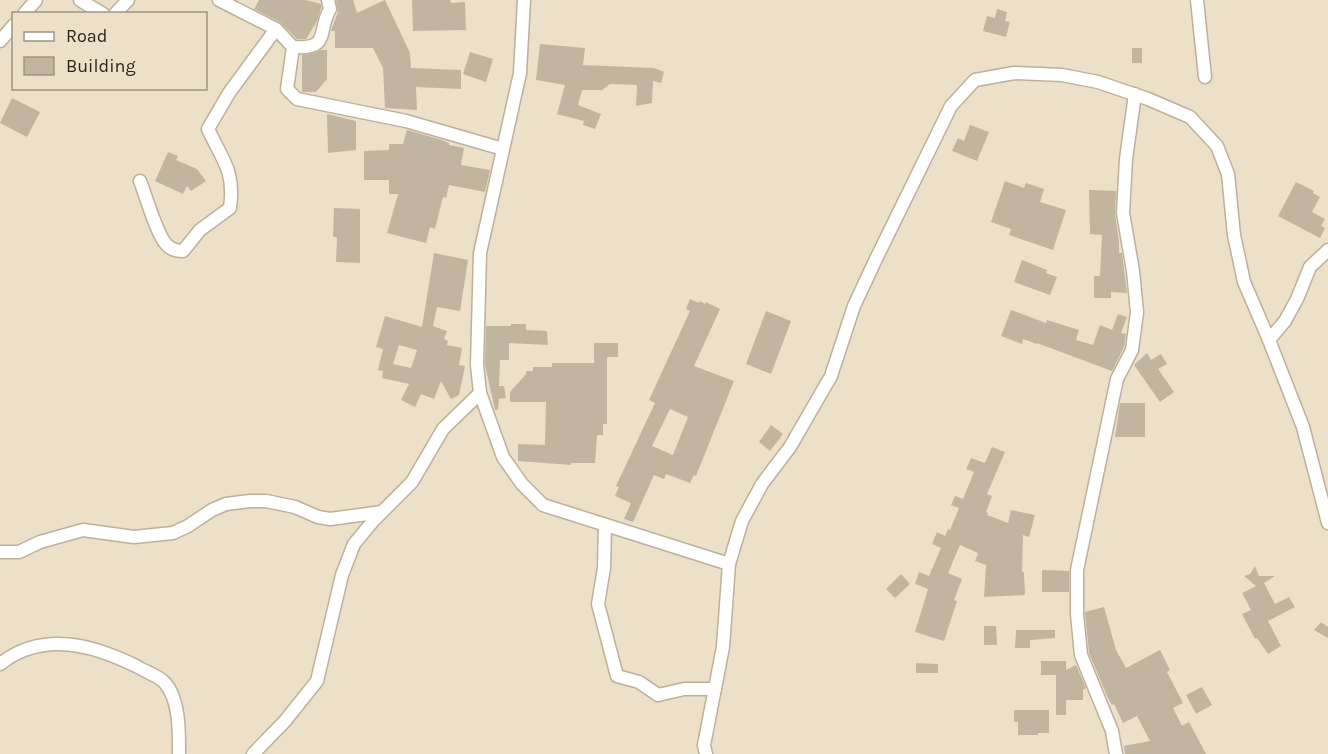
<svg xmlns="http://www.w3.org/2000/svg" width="1328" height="754" font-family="Karla,sans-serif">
<rect width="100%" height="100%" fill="#ede0c9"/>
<!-- building -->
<g fill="#c2b5a0" fill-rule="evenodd">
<path d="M259,0H305L321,4V8L317,21L306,39H297L280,22L254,9Z"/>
<path d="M336,0H353L357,13L385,0L410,53L411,68L461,70V89L416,87L417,110L385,108L383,68L373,48H335V31H331L338,12Z"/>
<path d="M412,0H450L451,3L465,2L466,30L413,31Z"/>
<path d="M997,9L1007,12L1005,21L1010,22L1006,37L983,31L987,16L995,18Z"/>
<path d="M540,44L585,48L583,65L654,68L664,72L661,83L653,81L652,103L636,106L637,85L610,84L602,90H582L578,105L601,114L595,129L583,125L584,121L557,114L565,85L536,80Z"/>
<rect x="1132" y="48" width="10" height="15"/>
<path d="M321,50H327V79L316,92H302V55L315,53Z"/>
<path d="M470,52L493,59L486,82L463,74Z"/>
<path d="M12,98L40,112L27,137L0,123Z"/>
<path d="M327,114L356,121V150L328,153Z"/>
<path d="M970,125L989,132L977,161L952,151L958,138L964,141Z"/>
<path d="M407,130L442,140L449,143V145L464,148L461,165L490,170L485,192L449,185L446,198L443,197L435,229L430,227L426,243L387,233L398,194H389V180H364V151L389,150V144H403Z"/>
<path d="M168,152L178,156L176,160L197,169L206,181L191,191L187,186L183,194L155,181Z"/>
<path d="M1005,181L1024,188L1026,183L1044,189L1040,202L1066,210L1053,250L1009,235L1011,229L991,222Z"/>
<path d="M1296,182L1314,191L1313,193L1320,197L1312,212L1325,219L1321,226L1325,228L1320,238L1278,216Z"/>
<path d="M1089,190L1116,191L1115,214L1119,241V253H1122L1127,293L1111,292V298H1094V276H1100L1102,235L1090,234Z"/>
<path d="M334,208L360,209V263L336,262L337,237H333Z"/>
<path d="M434,253L468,260L460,311L437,307L433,326L447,331L444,339L448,341L447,345L462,348L459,365L465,366L459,395L451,399L441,381L434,399L421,394L415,407L401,400L409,384L382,378L383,371L378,370L383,349L376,347L385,316L422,327ZM399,345L417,350L411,368L393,364Z"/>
<path d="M1022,260L1047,270L1046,273L1057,277L1050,295L1014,282Z"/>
<path d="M690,299L699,303L700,301L705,304L706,302L720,309L694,366L734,381L696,476L694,475L690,483L666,474L664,479L654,475L633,522L624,519L631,503L615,496L619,487L616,486L655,403L649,400L690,311L686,309ZM670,409L688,417L673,455L652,446Z"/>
<path d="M1011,310L1046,323L1047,320L1079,330L1076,340L1093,345L1100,325L1112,330L1118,314L1127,317L1121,333L1126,334L1124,347L1112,371L1037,343V344L1023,339L1022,344L1001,336Z"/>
<path d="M766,311L791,321L771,374L746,364Z"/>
<path d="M511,324H526V330L547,331L548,345L509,343V360H500L499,386H504L506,398L499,399L498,410H495L485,365L486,326H511Z"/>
<path d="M594,343H618V357H607V424H603V435H597L595,463H571V465L518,461V444L545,445L546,402H510V392L526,374V371H533V367H552V363H594Z"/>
<path d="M1147,353L1151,360L1161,354L1167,364L1158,369L1174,392L1160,402L1134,365Z"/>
<path d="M1120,403H1145V437H1115Z"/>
<path d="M771,425L783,434L770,451L759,442Z"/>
<path d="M992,447L1005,452L987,494L992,496L986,512L988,513L987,515L1008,523L1011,510L1035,515L1029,537L1023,535L1022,572H1024L1025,595L984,597L986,565L975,561L978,553L960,545L948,573L962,579L954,600L957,601L944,641L915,632L928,589L915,584L919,572L929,576L941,548L932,544L937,532L945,536L948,529L950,530L959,508L951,505L955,496L963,499L974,472L966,469L971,458L985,463Z"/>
<path d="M1255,566L1259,576H1275L1264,583L1275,604L1289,597L1295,607L1268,621L1281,646L1268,654L1257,638L1255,639L1242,614L1251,610L1242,593L1256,586L1244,576L1250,574Z"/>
<path d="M1042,570L1069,571V592H1042Z"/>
<path d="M901,574L910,584L895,598L886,589Z"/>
<path d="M1104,607L1116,650L1126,668L1160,650L1170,670L1167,672L1183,703L1173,708L1182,726L1189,722L1206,754H1125L1124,746L1150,741L1137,716L1123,723L1114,704L1112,705L1107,696L1089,653L1085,612Z"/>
<path d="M1321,622L1328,627V638L1314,630Z"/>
<path d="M984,626H996L997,645H984Z"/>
<path d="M1016,630H1055V638L1030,640V648H1015Z"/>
<path d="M1041,661H1066V670L1076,665L1086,688L1083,690V700H1066V715H1056V675H1041Z"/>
<path d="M916,663L938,664V673H916Z"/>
<path d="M1202,687L1212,705L1196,714L1186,695Z"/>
<path d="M1014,710H1049V733H1038V735H1018V722H1014Z"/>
</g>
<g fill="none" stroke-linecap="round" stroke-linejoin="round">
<defs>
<g id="minor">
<path d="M80,0L103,14"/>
<path d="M219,0L276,29L293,47L287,89L297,99L406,121L503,149"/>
<path d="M524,0L520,73L480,253L477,365L480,393L503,457L522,484L543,505L729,564"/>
<path d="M1197,0L1205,77"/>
<path d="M24,14L36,0"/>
<path d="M115,14L128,0"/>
<path d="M0,41L14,25"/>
<path d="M293,47C331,50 317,31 330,9L328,0"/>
<path d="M140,181C146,196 157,235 166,244C170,249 176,251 183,251L200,230L230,208C235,171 223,161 208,129L229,93L276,29"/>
<path d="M1269,340L1285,321L1297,299L1310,267L1328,250"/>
<path d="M605,525L604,568L598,604L617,676L639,682L658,695L684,689H715"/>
<path d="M0,552H19L40,542L83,530L134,537L173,533L188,526L212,510L226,504L250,501H266L295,507L318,517L330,519L382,512"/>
<path d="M0,664C43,630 94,645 138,667C146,672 159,676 165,683C180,700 179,733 179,754"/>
<path d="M253,754L285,721L317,681L342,575L354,544L374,520L412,482L443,429L480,393"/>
<path d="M706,754L704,745L723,647L729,564L742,521L762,484L790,447L831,376L854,306L875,261L951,106L975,80L1014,73L1062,75L1098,82L1148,99L1190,117L1217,146L1228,174L1234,235L1244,282L1269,340L1303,427L1328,523"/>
<path d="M1116,754L1112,731L1081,655L1077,614V570L1117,379L1132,350L1137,312L1133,271L1123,213L1126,159L1135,94"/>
</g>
</defs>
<!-- minor casing -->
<use href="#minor" stroke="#bdb09b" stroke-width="15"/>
<!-- minor -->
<use href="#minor" stroke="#fff" stroke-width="12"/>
</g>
<!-- legend -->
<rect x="12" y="12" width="195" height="78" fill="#ede0c9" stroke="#9e9483" stroke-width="1.5"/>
<rect x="24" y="32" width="30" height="9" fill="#ffffff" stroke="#9e9483" stroke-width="1.5"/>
<text x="66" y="42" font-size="18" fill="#28231b">Road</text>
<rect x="24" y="57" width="30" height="18" fill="#c2b5a0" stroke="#9e9483" stroke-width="1.5"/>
<text x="66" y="72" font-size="18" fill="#28231b">Building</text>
</svg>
